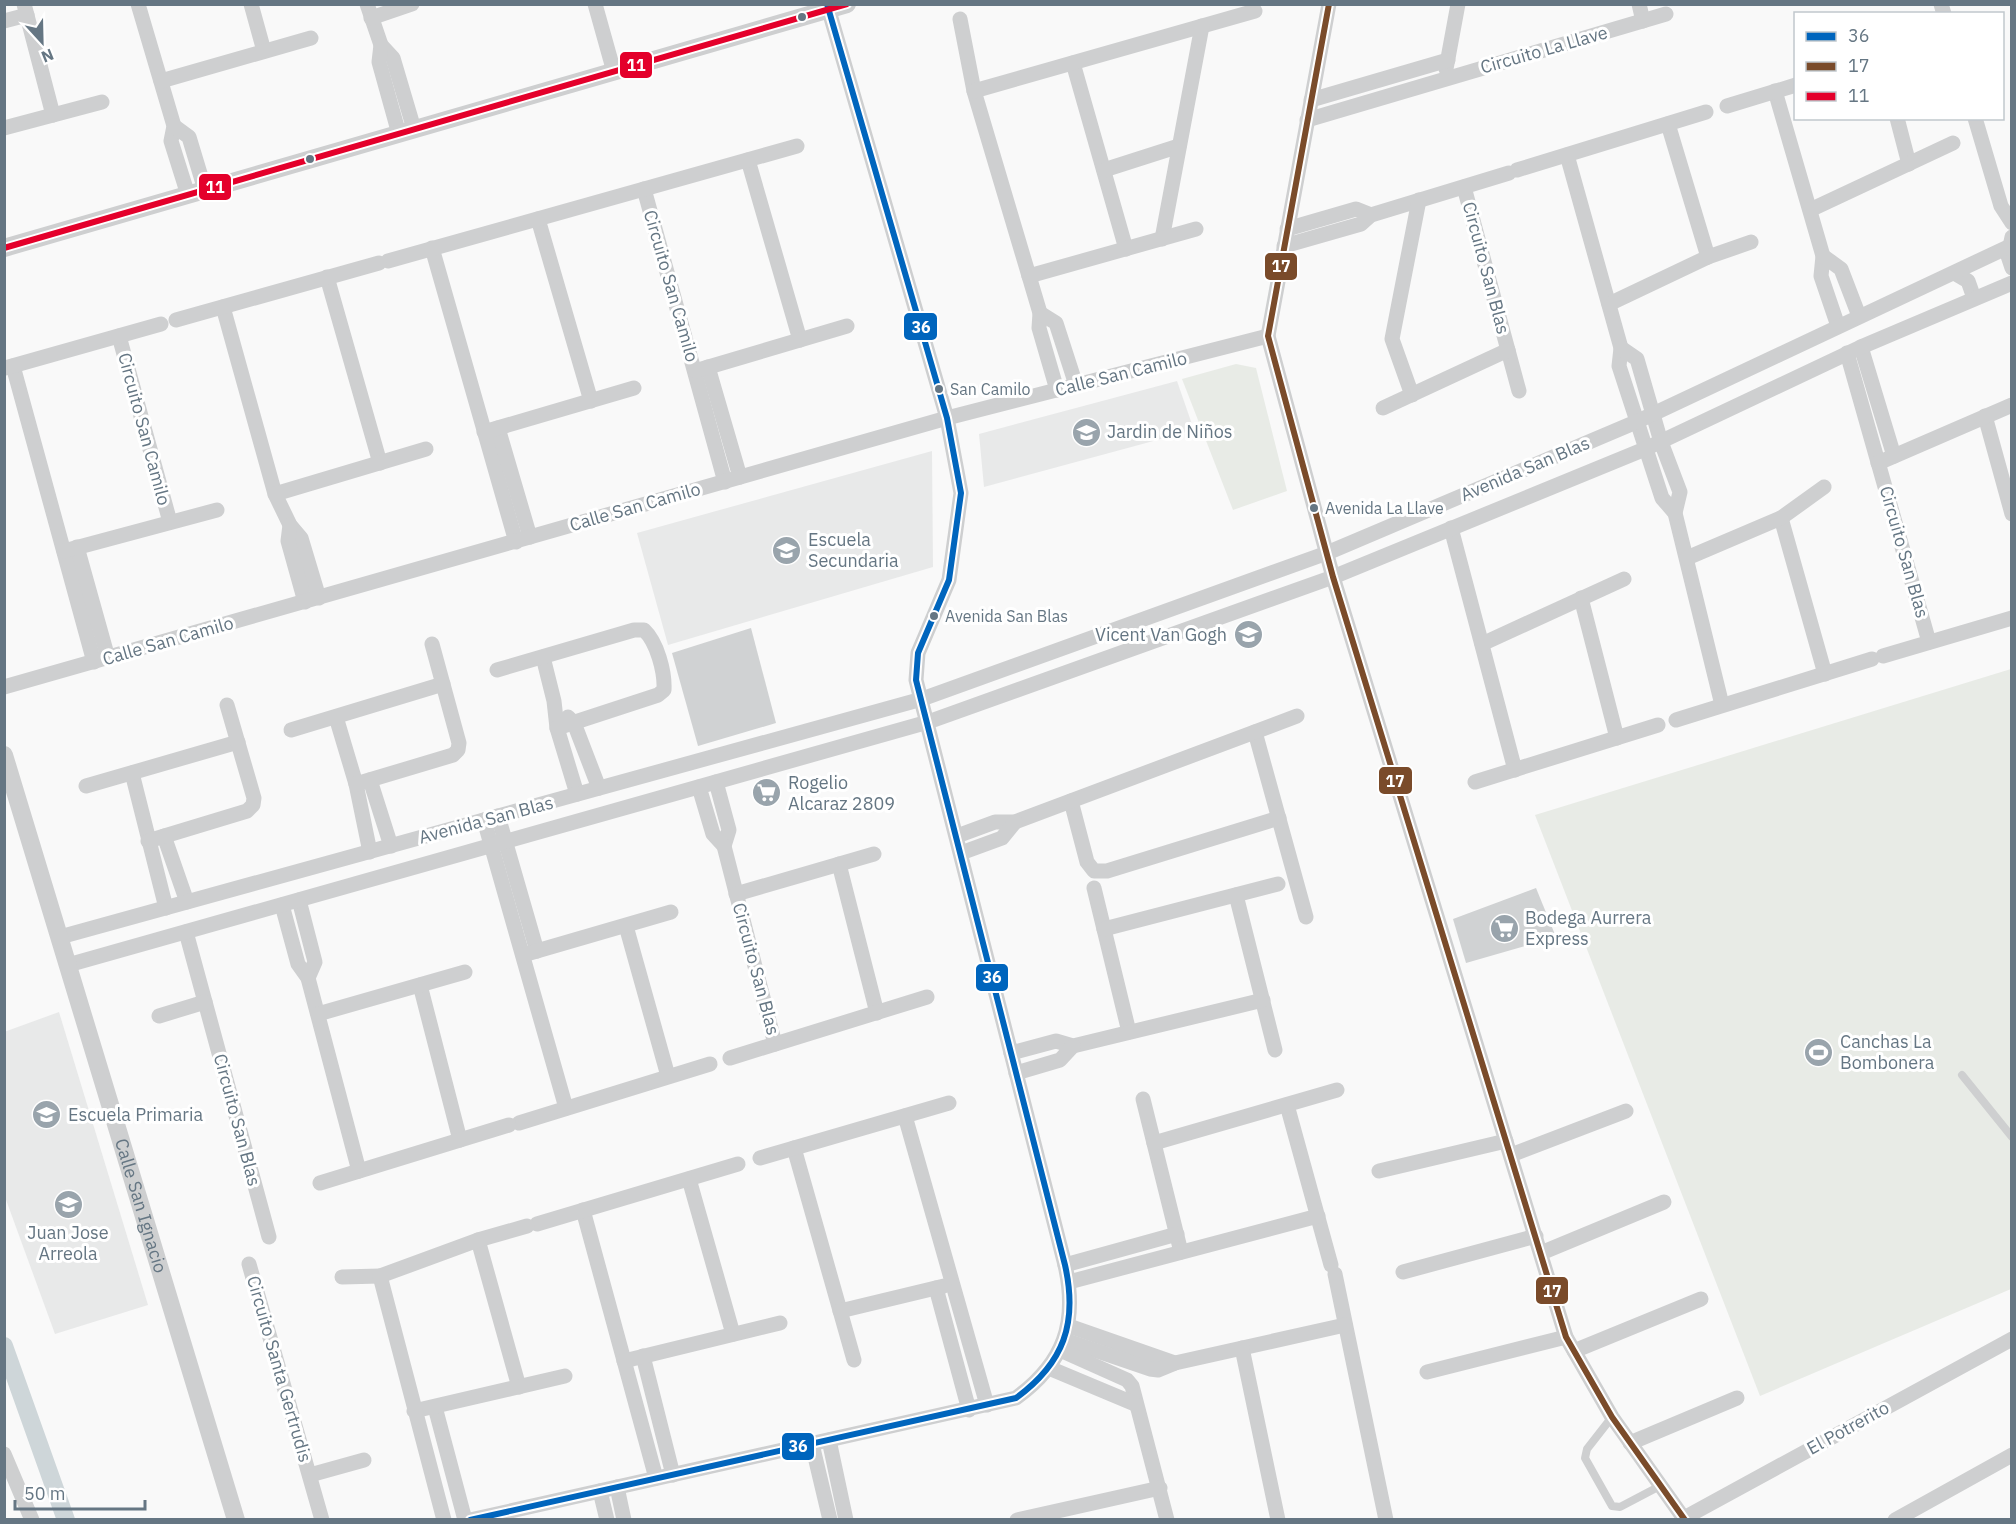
<svg xmlns="http://www.w3.org/2000/svg" width="2016" height="1524" font-family="'IBM Plex Sans',sans-serif">
<rect width="100%" height="100%" fill="#f9f9f9"/>
<!-- built -->
<g fill="#e8e9e9">
<path d="M1177,381L1194,430L984,487L979,434Z"/>
<path d="M932,451L933,567L668,645L637,533Z"/>
<path d="M59,1012L148,1305L55,1334L5,1197L4,1032Z"/>
</g>
<!-- green -->
<g fill="#e8ebe6">
<path d="M1236,364L1256,368L1287,491L1233,510L1182,379Z"/>
<path d="M2011,669V1289L1760,1396L1535,815Z"/>
</g>
<g fill="none" stroke-linecap="round" stroke-linejoin="round">
<!-- canal -->
<path stroke="#ced6d9" stroke-width="18" d="M4,1346L66,1520"/>
</g>
<!-- building -->
<g fill="#d0d2d3">
<path d="M751,628L776,723L698,746L672,653Z"/>
<path d="M1536,888L1556,937L1466,963L1453,919Z"/>
</g>
<g fill="none" stroke-linecap="round" stroke-linejoin="round">
<!-- service -->
<g stroke="#cecfd0" stroke-width="8">
<path d="M1962,1075L2012,1137"/>
<path d="M1612,1417L1587,1449L1585,1458L1612,1506L1620,1507L1660,1486"/>
</g>
<!-- minor -->
<g stroke="#cecfd0" stroke-width="15">
<path d="M24,4L53,115"/>
<path d="M138,4L174,126L171,141L188,195"/>
<path d="M251,4L264,51"/>
<path d="M367,4L381,45L393,58L414,129"/>
<path d="M595,4L614,72"/>
<path d="M1329,4L1268,336L1333,577L1566,1337L1612,1417L1685,1520"/>
<path d="M1639,4L1643,21"/>
<path d="M1941,4L1944,14"/>
<path d="M371,18L412,4"/>
<path d="M960,19L974,91L1040,313L1039,328L1057,390"/>
<path d="M4,21L27,15"/>
<path d="M381,45L379,62L399,134"/>
<path d="M1073,63L1126,249"/>
<path d="M1446,69L1458,4"/>
<path d="M161,81L311,38"/>
<path d="M974,91L1255,11"/>
<path d="M1775,91L1823,256L1821,276L1838,326"/>
<path d="M1311,100L1448,60"/>
<path d="M1727,106L1796,85"/>
<path d="M1897,118L1909,164"/>
<path d="M1975,118L2001,206L2012,223"/>
<path d="M1307,120L1666,14"/>
<path d="M1668,124L1708,257"/>
<path d="M174,126L189,137L205,190"/>
<path d="M4,128L102,102"/>
<path d="M1567,155L1621,348L1619,366L1662,498L1675,513L1722,705"/>
<path d="M748,160L800,340"/>
<path d="M1104,170L1179,146"/>
<path d="M1517,170L1706,112"/>
<path d="M1464,187L1519,391"/>
<path d="M644,189L725,482"/>
<path d="M1810,210L1953,143"/>
<path d="M538,219L591,401"/>
<path d="M1287,229L1356,209L1371,215"/>
<path d="M2012,237L2008,256L2012,268"/>
<path d="M1162,239L1202,26"/>
<path d="M1284,246L1361,224L1371,215L1509,173"/>
<path d="M432,248L516,542"/>
<path d="M1823,256L1841,269L1859,316"/>
<path d="M388,261L797,146"/>
<path d="M1956,274L1968,281L1974,298"/>
<path d="M1029,276L1196,229"/>
<path d="M327,277L380,463"/>
<path d="M1609,304L1708,257L1751,242"/>
<path d="M223,307L275,494L290,525L301,538L319,598"/>
<path d="M1040,313L1056,323L1076,385"/>
<path d="M176,320L379,263"/>
<path d="M119,336L170,522"/>
<path d="M1861,347L1894,456"/>
<path d="M1621,348L1637,359L1661,442L1680,492L1675,513"/>
<path d="M1847,353L1929,642"/>
<path d="M13,366L94,662"/>
<path d="M708,367L740,477"/>
<path d="M5,368L161,324"/>
<path d="M695,371L847,326"/>
<path d="M1412,395L1392,339L1419,200"/>
<path d="M1383,408L1508,350"/>
<path d="M1985,416L2012,514"/>
<path d="M498,428L530,537"/>
<path d="M484,432L634,388"/>
<path d="M1878,463L2012,405"/>
<path d="M275,494L426,449"/>
<path d="M1781,518L1825,674"/>
<path d="M290,525L288,541L305,602"/>
<path d="M1451,528L1515,770"/>
<path d="M77,547L108,658"/>
<path d="M64,551L217,510"/>
<path d="M1687,558L1781,518L1824,487"/>
<path d="M1581,598L1617,738"/>
<path d="M1482,644L1624,579"/>
<path d="M1883,656L2012,618"/>
<path d="M543,657L554,701L557,728L577,794"/>
<path d="M497,670L634,630H644C657,642 665,672 664,690L658,695L557,728"/>
<path d="M4,687L947,418L1268,336"/>
<path d="M336,717L356,784L370,852"/>
<path d="M568,717L574,723L599,788"/>
<path d="M1676,720L1872,659"/>
<path d="M291,730L443,684"/>
<path d="M1255,732L1306,917"/>
<path d="M132,773L166,908"/>
<path d="M370,780L391,846"/>
<path d="M716,782L729,830L724,846"/>
<path d="M1475,782L1658,725"/>
<path d="M356,784L453,755L458,750L459,743L432,644"/>
<path d="M86,786L238,742"/>
<path d="M699,787L713,834L724,846L775,1044"/>
<path d="M1071,801L1087,862L1094,871H1107L1279,818"/>
<path d="M498,816L537,951"/>
<path d="M484,820L566,1108"/>
<path d="M164,836L187,902"/>
<path d="M957,836L995,822H1015L1297,716"/>
<path d="M148,841L247,811L253,805L254,798L227,705"/>
<path d="M961,853L1002,838L1015,822"/>
<path d="M839,864L877,1013"/>
<path d="M1094,888L1129,1032"/>
<path d="M736,894L874,854"/>
<path d="M1236,895L1275,1050"/>
<path d="M299,900L315,962L308,978"/>
<path d="M282,905L298,964L308,978L359,1171"/>
<path d="M626,926L668,1076"/>
<path d="M1104,929L1278,884"/>
<path d="M186,932L269,1237"/>
<path d="M60,937L922,699L1327,553L1636,422L2008,247"/>
<path d="M523,955L671,912"/>
<path d="M68,965L928,722L1333,577L1645,449L1861,347L2012,283"/>
<path d="M420,985L460,1140"/>
<path d="M318,1014L465,972"/>
<path d="M159,1016L205,1002"/>
<path d="M1011,1053L1056,1041L1073,1046L1263,1000"/>
<path d="M730,1058L927,997"/>
<path d="M1016,1073L1060,1060L1073,1046"/>
<path d="M1143,1099L1181,1252"/>
<path d="M1287,1105L1331,1265"/>
<path d="M905,1116L987,1405"/>
<path d="M519,1123L710,1064"/>
<path d="M1154,1143L1337,1090"/>
<path d="M794,1148L854,1360"/>
<path d="M1511,1155L1626,1111"/>
<path d="M760,1158L949,1103"/>
<path d="M1379,1171L1506,1141"/>
<path d="M689,1179L733,1334"/>
<path d="M320,1183L509,1125"/>
<path d="M583,1210L656,1478"/>
<path d="M537,1224L738,1164"/>
<path d="M478,1240L519,1387"/>
<path d="M1541,1253L1664,1202"/>
<path d="M249,1264L322,1520"/>
<path d="M1065,1265L1177,1234"/>
<path d="M1403,1272L1536,1236"/>
<path d="M1335,1274L1386,1520"/>
<path d="M342,1277L380,1276"/>
<path d="M1069,1282L1318,1216"/>
<path d="M936,1288L969,1410"/>
<path d="M840,1311L944,1286"/>
<path d="M1069,1326L1175,1363"/>
<path d="M1065,1340L1150,1369L1158,1370L1175,1363L1345,1325"/>
<path d="M1242,1348L1278,1520"/>
<path d="M1060,1350L1127,1380L1132,1386L1167,1520"/>
<path d="M1574,1351L1701,1299"/>
<path d="M643,1356L673,1475"/>
<path d="M624,1361L780,1323"/>
<path d="M1049,1368L1135,1404"/>
<path d="M1427,1372L1566,1337"/>
<path d="M435,1407L465,1520"/>
<path d="M414,1411L565,1376"/>
<path d="M829,1440L846,1520"/>
<path d="M1630,1443L1737,1398"/>
<path d="M812,1444L830,1520"/>
<path d="M4,1454L32,1520"/>
<path d="M310,1475L364,1460"/>
<path d="M617,1487L624,1520"/>
<path d="M600,1491L607,1520"/>
<path d="M1684,1518L2012,1339"/>
<path d="M444,1520L380,1276L478,1240L527,1226"/>
<path d="M470,1520L1016,1398C1064,1363 1078,1323 1065,1265L916,680L918,653L949,580L961,493L947,418L827,4"/>
<path d="M1017,1520L1160,1488"/>
<path d="M1895,1520L2012,1455"/>
</g>
<!-- tertiary -->
<g stroke="#cecfd0" stroke-width="18">
<path d="M4,248L847,4"/>
<path id="s1" d="M4,755L236,1520"/>
</g>
<defs>
<path id="bus-1" d="M470,1520L1016,1398C1064,1363 1078,1323 1065,1265L916,680L918,653L949,580L961,493L947,418L827,4"/>
<path id="bus-2" d="M1329,4L1268,336L1333,577L1566,1337L1612,1417L1685,1520"/>
<path id="bus-3" d="M4,248L847,4"/>
</defs>
<!-- bus-1 casing -->
<use href="#bus-1" stroke="#fff" stroke-width="10"/>
<!-- bus-2 casing -->
<use href="#bus-2" stroke="#fff" stroke-width="10"/>
<!-- bus-3 casing -->
<use href="#bus-3" stroke="#fff" stroke-width="10"/>
<!-- bus-1 -->
<use href="#bus-1" stroke="#0065bd" stroke-width="6"/>
<!-- bus-2 -->
<use href="#bus-2" stroke="#7a4b2a" stroke-width="6"/>
<!-- bus-3 -->
<use href="#bus-3" stroke="#e4002b" stroke-width="6"/>
</g>
<!-- icons -->
<defs>
<symbol id="school-disc" viewBox="-11 -11 22 22"><circle r="9.5" fill="#99a4ac" stroke="#fff"/><path d="M0-5L7-2L0 1L-7-2ZM-4 1L0 2.5L4 1V4Q0 6-4 4Z" fill="#fff"/></symbol>
<symbol id="supermarket-disc" viewBox="-11 -11 22 22"><circle r="9.5" fill="#99a4ac" stroke="#fff"/><path d="M-6-5.5h2.5l.6 2H6L4.5 2H-2.5L-4.4-4H-6ZM-1.5 3.2a1.3 1.3 0 1 0 .1 0ZM3 3.2a1.3 1.3 0 1 0 .1 0Z" fill="#fff"/></symbol>
<symbol id="stadium-disc" viewBox="-11 -11 22 22"><circle r="9.5" fill="#99a4ac" stroke="#fff"/><path d="M0-5a6.5 5 0 1 0 0 10a6.5 5 0 1 0 0-10ZM-3.5-1.8h7v3.6h-7Z" fill="#fff"/></symbol>
</defs>
<g fill-rule="evenodd">
<use href="#school-disc" x="1070" y="416" width="33" height="33"/>
<use href="#school-disc" x="770" y="534" width="33" height="33"/>
<use href="#school-disc" x="1232" y="618" width="33" height="33"/>
<use href="#supermarket-disc" x="750" y="776" width="33" height="33"/>
<use href="#supermarket-disc" x="1488" y="912" width="33" height="33"/>
<use href="#stadium-disc" x="1802" y="1036" width="33" height="33"/>
<use href="#school-disc" x="30" y="1098" width="33" height="33"/>
<use href="#school-disc" x="52" y="1188" width="33" height="33"/>
</g>
<!-- markers -->
<g fill="#657683" stroke="#fff" stroke-width="2">
<circle cx="802" cy="17" r="5"/>
<circle cx="310" cy="159" r="5"/>
<circle cx="939" cy="389" r="5"/>
<circle cx="1314" cy="508" r="5"/>
<circle cx="934" cy="616" r="5"/>
</g>
<g text-anchor="middle" stroke-width="6" stroke-linejoin="round" paint-order="stroke">
<!-- bus labels -->
<g font-size="16" fill="#657683" stroke="#fff" text-anchor="start">
<text x="950" y="395">San Camilo</text>
<text x="1325" y="514">Avenida La Llave</text>
<text x="945" y="622">Avenida San Blas</text>
</g>
<!-- street labels -->
<g font-size="18" fill="#657683" stroke="#fff">
<text transform="translate(1544 50) rotate(-16)" y="6">Circuito La Llave</text>
<text transform="translate(1486 268) rotate(75)" y="6">Circuito San Blas</text>
<text transform="translate(671 286) rotate(74)" y="6">Circuito San Camilo</text>
<text transform="translate(1121 374) rotate(-14)" y="6">Calle San Camilo</text>
<text transform="translate(144 429) rotate(75)" y="6">Circuito San Camilo</text>
<text transform="translate(1525 469) rotate(-23)" y="6">Avenida San Blas</text>
<text transform="translate(635 507) rotate(-16)" y="6">Calle San Camilo</text>
<text transform="translate(1904 552) rotate(74)" y="6">Circuito San Blas</text>
<text transform="translate(168 641) rotate(-16)" y="6">Calle San Camilo</text>
<text transform="translate(486 820) rotate(-15)" y="6">Avenida San Blas</text>
<text transform="translate(756 969) rotate(75)" y="6">Circuito San Blas</text>
<text transform="translate(237 1120) rotate(75)" y="6">Circuito San Blas</text>
<text dy="6" stroke="none"><textPath href="#s1" startOffset="471">Calle San Ignacio</textPath></text>
<text transform="translate(279 1369) rotate(74)" y="6">Circuito Santa Gertrudis</text>
<text transform="translate(1848 1428) rotate(-29)" y="6">El Potrerito</text>
</g>
<!-- poi labels -->
<g font-size="18" fill="#657683" stroke="#fff" text-anchor="start">
<text x="1107" y="438">Jardin de Niños</text>
<text x="808" y="546">Escuela<tspan x="808" dy="21">Secundaria</tspan></text>
<text x="1227" y="641" text-anchor="end">Vicent Van Gogh</text>
<text x="788" y="789">Rogelio<tspan x="788" dy="21">Alcaraz 2809</tspan></text>
<text x="1525" y="924">Bodega Aurrera<tspan x="1525" dy="21">Express</tspan></text>
<text x="1840" y="1048">Canchas La<tspan x="1840" dy="21">Bombonera</tspan></text>
<text x="68" y="1121">Escuela Primaria</text>
<text x="68" y="1239" text-anchor="middle">Juan Jose<tspan x="68" dy="21">Arreola</tspan></text>
</g>
</g>
<g stroke="#fff" stroke-width="2">
<rect x="619" y="51" width="34" height="28" rx="6" fill="#e4002b"/>
<rect x="198" y="173" width="34" height="28" rx="6" fill="#e4002b"/>
<rect x="1264" y="252" width="34" height="29" rx="6" fill="#7a4b2a"/>
<rect x="903" y="312" width="35" height="29" rx="6" fill="#0065bd"/>
<rect x="1378" y="766" width="35" height="29" rx="6" fill="#7a4b2a"/>
<rect x="975" y="963" width="34" height="29" rx="6" fill="#0065bd"/>
<rect x="1535" y="1276" width="34" height="29" rx="6" fill="#7a4b2a"/>
<rect x="781" y="1432" width="34" height="29" rx="6" fill="#0065bd"/>
</g>
<g font-size="16" text-anchor="middle" font-weight="bold" fill="#fff">
<text x="636" y="71">11</text>
<text x="215" y="193">11</text>
<text x="1281" y="272">17</text>
<text x="921" y="333">36</text>
<text x="1395" y="787">17</text>
<text x="992" y="983">36</text>
<text x="1552" y="1297">17</text>
<text x="798" y="1452">36</text>
</g>
<!-- border -->
<rect width="2016" height="1524" fill="none" stroke="#657683" stroke-width="12"/>
<!-- legend -->
<rect x="1794" y="12" width="210" height="108" fill="#ffffff" stroke="#c1c8cd" stroke-width="1.5"/>
<rect x="1806" y="32" width="30" height="9" fill="#0065bd" stroke="#c1c8cd" stroke-width="1.5"/>
<text x="1848" y="42" font-size="18" fill="#657683">36</text>
<rect x="1806" y="62" width="30" height="9" fill="#7a4b2a" stroke="#c1c8cd" stroke-width="1.5"/>
<text x="1848" y="72" font-size="18" fill="#657683">17</text>
<rect x="1806" y="92" width="30" height="9" fill="#e4002b" stroke="#c1c8cd" stroke-width="1.5"/>
<text x="1848" y="102" font-size="18" fill="#657683">11</text>
<!-- north arrow -->
<g transform="translate(42 42) rotate(158)" stroke="#ffffff" stroke-width="4.5" paint-order="stroke">
<path d="M0-4.5L10 22L0 15L-10 22Z" fill="#657683"/>
<text y="-9" font-size="16" font-weight="bold" text-anchor="middle" fill="#657683">N</text>
</g>
<!-- scale -->
<path d="M15 1500v9h130v-9" fill="none" stroke="#657683" stroke-width="3"/>
<text x="24" y="1500" font-size="18" fill="#657683" stroke="#ffffff" stroke-width="4.5" paint-order="stroke">50 m</text>
</svg>
